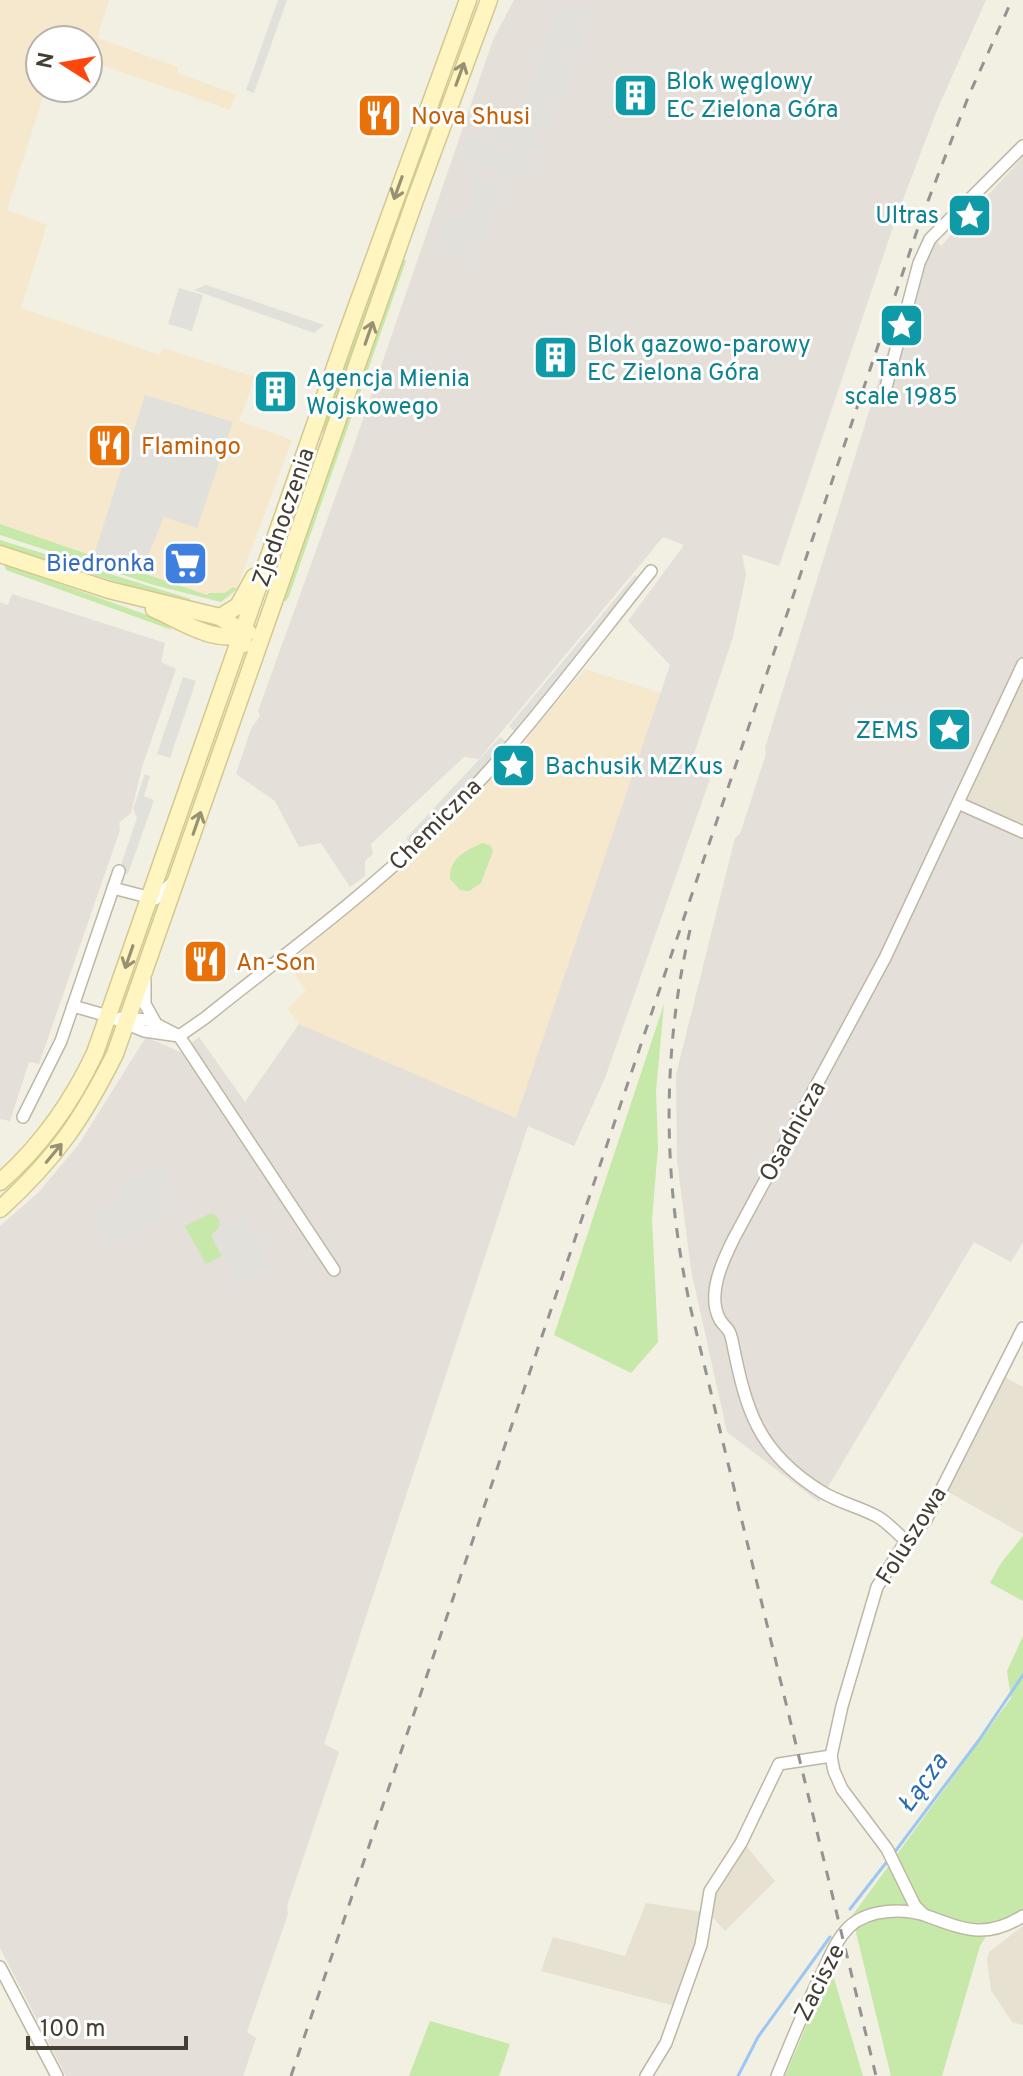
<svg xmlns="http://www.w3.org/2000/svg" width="1023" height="2076" font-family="Overpass,sans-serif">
<rect width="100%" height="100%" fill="#f2efe3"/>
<!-- residential -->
<g fill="#e6e1d0">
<path d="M1023,667V829L960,803Z"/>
<path d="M1003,1376L1023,1387V1534L943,1489Z"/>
<path d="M743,1842L775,1881L725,1931L710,1914L679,2007L541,1971L553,1937L625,1956L646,1903L709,1913L712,1888Z"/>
<path d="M1023,1926V2025L1012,2022L991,1990L987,1960L989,1952Z"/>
</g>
<!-- commercial -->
<g fill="#f6e8cc">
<path d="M0,0H109L97,38L178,67L177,73L236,94L230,110L88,60V40H40V88H46L7,210L47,225L21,308L160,355L163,348L255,377L239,421L292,440L237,588L229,597L212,600L148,574L0,524Z"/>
<path d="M585,669L661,693L516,1119L299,1024L288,1009L306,990L293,971L301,965L295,958L457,819Z"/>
</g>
<!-- industrial -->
<g fill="#e4dfd8">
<path d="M514,0H986L937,110L896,218L779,566L742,554L746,575L733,637L688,772L710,779L605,1078L574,1146L528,1126L324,1744L339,1752L287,1906L288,1914L247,2032L256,2038L243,2076H66L0,1948V1226L38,1193L79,1144L146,1037L180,1052L199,1037L245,1102L299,1024L516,1118L670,665L628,621L684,545L663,537L479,759L464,757L371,844L373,854L365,861V876L350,887L321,843L299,847L275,801L236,774L251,729L260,716L258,711L352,451L493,40Z"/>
<path d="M1023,157V667L960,803L1023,829V1242L1011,1262L974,1242L819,1502L727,1432L691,1270L677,1160L676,1075L732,850L735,838L740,834L766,754L765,748L896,324L906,327L924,267L936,240L941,246Z"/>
<path d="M12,594L165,643L161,662L176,669L142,767L131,813L119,823L120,830L39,1064L29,1062L10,1121L0,1119V602L8,605Z"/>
</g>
<!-- green -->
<g fill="#c6e8a9">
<path d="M383,250L392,253L324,431L317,439Z"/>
<path d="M402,257L406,261L289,596L286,601H281Z"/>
<path d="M0,524L207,595L209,593H225L233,587L237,589L221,602L154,585L0,535Z"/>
<path d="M0,540L191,599L183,603L0,545Z"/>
<path d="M4,564L164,621L172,630L6,570Z"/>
<path d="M482,843L490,845L493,851L481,883L469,891L460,890L450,879C449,858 465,851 482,843Z"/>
<path d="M664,1004L656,1091L658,1147L652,1219L658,1342L631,1373L554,1335Z"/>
<path d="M209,1214H214L220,1220L218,1229L211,1235L222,1256L206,1264L185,1226Z"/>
<path d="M1023,1536V1601L990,1583L1001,1563Z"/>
<path d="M1023,1636V1913L991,1928L980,1946L942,2076H891L852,1916L1011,1698L1007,1671Z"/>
<path d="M831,1968L863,2076H785Z"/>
<path d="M430,2021L510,2044L499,2076H409Z"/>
</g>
<!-- parking -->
<g fill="#e2e0db">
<path d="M278,0H287L254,93L246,90Z"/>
<path d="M561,3L593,16L549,129L518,118Z"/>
<path d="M501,118L536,130L533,137L542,141L537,153L530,151L527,156V159L532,164L527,177L518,174L516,178L507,175L509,171L507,170L504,176L478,167L466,162L467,157L461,154L467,139L473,141L482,137L488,140L484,150H489L492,145L517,155L516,161L522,144L518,150L492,140Z"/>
<path d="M468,173L504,187L477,255L469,261L434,248L447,213L465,218L477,187L466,182Z"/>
<path d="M206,285L298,316L324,325L314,333L194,290Z"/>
<path d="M179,288L203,295L192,331L168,324Z"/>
<path d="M145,395L233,422L197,528L164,517L148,556L154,559L148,574L94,555Z"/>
<path d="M635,575L643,582L519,736L509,726Z"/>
<path d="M183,677L196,681L170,758L157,754Z"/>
<path d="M500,737L511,745L413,848L406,838Z"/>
<path d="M145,774L150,776L144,796L154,800L128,874L119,871L137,818L133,809Z"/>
<path d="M161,1164L180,1209L110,1246L94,1216L101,1212L99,1208L116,1201L114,1197L121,1193L120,1189L135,1181L134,1177Z"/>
<path d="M245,1216L271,1267L236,1285L211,1235Z"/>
</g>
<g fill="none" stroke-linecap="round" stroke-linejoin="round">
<!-- stream -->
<g stroke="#9bc7f2" stroke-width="3">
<path d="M894,1853L979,1740L1023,1675"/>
<path d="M850,1909L889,1859"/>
<path d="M738,2076L758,2037L830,1937"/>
</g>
<defs>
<g id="street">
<path d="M885,391L919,263L930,239L1023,146"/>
<path d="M958,803L1023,832"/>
<path d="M113,888L155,899L172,883"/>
<path d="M145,981V1004L155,1022"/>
<path d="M73,1006L108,1016L144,1031L179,1036L205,1018C281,957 361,899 431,831C513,752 580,659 651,571"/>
<path d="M121,1018L148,1020L179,1036L334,1270"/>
<path d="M23,1117L61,1041L119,871"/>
<path d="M906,1541C897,1533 888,1523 878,1517C860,1507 840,1503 822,1492C757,1452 746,1410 732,1340C729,1327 726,1329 720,1320C706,1295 723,1260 734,1238L885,958L1023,664"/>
<path d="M923,1914L915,1906L887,1849L842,1789L834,1771L831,1756L842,1706L877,1587L906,1541L926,1520L1023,1328"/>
<path d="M0,1967L57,2076"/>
<path d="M646,2076L666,2043L701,1945L710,1891L741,1843L779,1764L831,1756"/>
<path d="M777,2076C792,2040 806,2004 824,1969C831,1954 837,1939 849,1927C869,1908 906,1908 930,1917C967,1931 988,1938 1023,1916"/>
</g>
<g id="secondary">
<path d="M0,554L109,590L220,617L232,625L244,644"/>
<path d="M154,609C182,621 218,647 248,632"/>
<path d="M220,617L238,606L254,577"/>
<path d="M0,1182C41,1146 72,1102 95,1053L347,333L468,0"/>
<path d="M0,1209C55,1159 82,1120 115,1054L415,200L489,0"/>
</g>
</defs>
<!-- street casing -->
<use href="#street" stroke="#beb7a5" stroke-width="14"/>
<!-- secondary casing -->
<use href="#secondary" stroke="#d4c890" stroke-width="19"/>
<!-- street -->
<use href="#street" stroke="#fff" stroke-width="11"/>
<!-- secondary -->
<use href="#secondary" stroke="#fff5c0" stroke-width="16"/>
<!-- rail -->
<g stroke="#939393" stroke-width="3" stroke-dasharray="10 10" stroke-linecap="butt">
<path d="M690,930C661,1057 663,1183 691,1310L876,2076"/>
<path d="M291,2076L921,219L969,95L1012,0"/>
</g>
</g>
<!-- one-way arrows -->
<defs><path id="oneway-shaft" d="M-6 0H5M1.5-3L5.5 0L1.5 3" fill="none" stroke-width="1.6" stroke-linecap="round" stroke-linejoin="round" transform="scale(2)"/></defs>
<g stroke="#989172">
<use href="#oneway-shaft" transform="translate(460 74) rotate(-70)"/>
<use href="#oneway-shaft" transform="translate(398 188) rotate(110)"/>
<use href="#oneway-shaft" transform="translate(369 333) rotate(-71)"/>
<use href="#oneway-shaft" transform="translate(197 823) rotate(-71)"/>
<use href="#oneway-shaft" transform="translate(129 957) rotate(109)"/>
<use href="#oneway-shaft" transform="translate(54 1153) rotate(-50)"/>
</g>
<!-- icons -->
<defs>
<symbol id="building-square" viewBox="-11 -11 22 22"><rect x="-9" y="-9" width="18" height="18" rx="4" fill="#0f9aa8" stroke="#fff"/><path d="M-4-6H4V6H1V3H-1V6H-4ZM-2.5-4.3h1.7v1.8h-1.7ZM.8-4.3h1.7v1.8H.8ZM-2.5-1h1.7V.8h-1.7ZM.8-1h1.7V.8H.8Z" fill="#fff"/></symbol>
<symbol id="restaurant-square" viewBox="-11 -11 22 22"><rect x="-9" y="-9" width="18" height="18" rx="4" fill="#e8710a" stroke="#fff"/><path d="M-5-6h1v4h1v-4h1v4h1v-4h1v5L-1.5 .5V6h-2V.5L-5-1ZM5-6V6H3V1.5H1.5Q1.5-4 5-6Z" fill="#fff"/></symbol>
<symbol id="sight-square" viewBox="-11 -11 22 22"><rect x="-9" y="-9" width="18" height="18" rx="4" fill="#0f9aa8" stroke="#fff"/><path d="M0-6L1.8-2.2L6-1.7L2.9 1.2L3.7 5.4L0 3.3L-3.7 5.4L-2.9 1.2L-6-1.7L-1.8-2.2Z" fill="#fff"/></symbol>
<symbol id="supermarket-square" viewBox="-11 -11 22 22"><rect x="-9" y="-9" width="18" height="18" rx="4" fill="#3f7fe0" stroke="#fff"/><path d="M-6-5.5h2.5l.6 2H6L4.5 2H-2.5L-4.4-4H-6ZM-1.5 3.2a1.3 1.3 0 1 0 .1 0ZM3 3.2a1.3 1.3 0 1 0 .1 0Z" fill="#fff"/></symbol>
</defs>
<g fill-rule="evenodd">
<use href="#building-square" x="610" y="70" width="51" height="51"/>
<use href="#restaurant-square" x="354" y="90" width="51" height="51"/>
<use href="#sight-square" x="944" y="190" width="51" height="51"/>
<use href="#sight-square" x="876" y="300" width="51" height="51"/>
<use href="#building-square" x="530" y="332" width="51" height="51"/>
<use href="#building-square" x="250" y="366" width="51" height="51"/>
<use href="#restaurant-square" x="84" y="420" width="51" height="51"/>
<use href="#supermarket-square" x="160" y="538" width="51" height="51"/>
<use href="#sight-square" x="924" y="704" width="51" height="51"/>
<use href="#sight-square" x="488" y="740" width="51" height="51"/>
<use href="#restaurant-square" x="180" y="936" width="51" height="51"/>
</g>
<g text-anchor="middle" stroke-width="6" stroke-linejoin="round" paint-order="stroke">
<!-- culture labels -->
<g font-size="24" fill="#0d838f" stroke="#fff" text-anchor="start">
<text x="666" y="89">Blok węglowy<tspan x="666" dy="28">EC Zielona Góra</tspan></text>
<text x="939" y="223" text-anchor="end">Ultras</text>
<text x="587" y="352">Blok gazowo-parowy<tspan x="587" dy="28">EC Zielona Góra</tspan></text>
<text x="901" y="376" text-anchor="middle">Tank<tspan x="901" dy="28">scale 1985</tspan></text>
<text x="306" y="386">Agencja Mienia<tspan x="306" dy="28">Wojskowego</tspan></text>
<text x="919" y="738" text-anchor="end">ZEMS</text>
<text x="545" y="774">Bachusik MZKus</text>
</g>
<!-- food labels -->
<g font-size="24" fill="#c56008" stroke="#fff" text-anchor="start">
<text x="411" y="124">Nova Shusi</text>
<text x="141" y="454">Flamingo</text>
<text x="236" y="970">An-Son</text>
</g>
<!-- street labels -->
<g font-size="24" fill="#443f33" stroke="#fff">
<text transform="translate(283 517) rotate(-71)" y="8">Zjednoczenia</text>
<text transform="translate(435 824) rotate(-45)" y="8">Chemiczna</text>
<text transform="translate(792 1131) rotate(-61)" y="8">Osadnicza</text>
<text transform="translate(911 1535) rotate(-58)" y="8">Foluszowa</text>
<text transform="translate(819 1982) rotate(-63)" y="8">Zacisze</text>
</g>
<!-- shop labels -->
<g font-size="24" fill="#366cbe" stroke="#fff" text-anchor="end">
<text x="155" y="571">Biedronka</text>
</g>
<!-- water labels -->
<g font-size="26" font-style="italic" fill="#296cb2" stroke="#fff">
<text transform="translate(922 1782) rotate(-54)" y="9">Łącza</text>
</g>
</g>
<!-- north arrow -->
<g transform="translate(64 64) rotate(281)"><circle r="38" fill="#ffffff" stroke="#b4b2ad" stroke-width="2"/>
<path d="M0-6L14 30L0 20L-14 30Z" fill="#ff470d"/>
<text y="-12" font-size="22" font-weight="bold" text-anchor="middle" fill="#443f33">N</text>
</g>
<!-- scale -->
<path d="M28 2036v12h158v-12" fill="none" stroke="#443f33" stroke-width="4"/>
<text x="40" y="2036" font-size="24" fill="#443f33" stroke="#ffffff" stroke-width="6" paint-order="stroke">100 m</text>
</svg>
